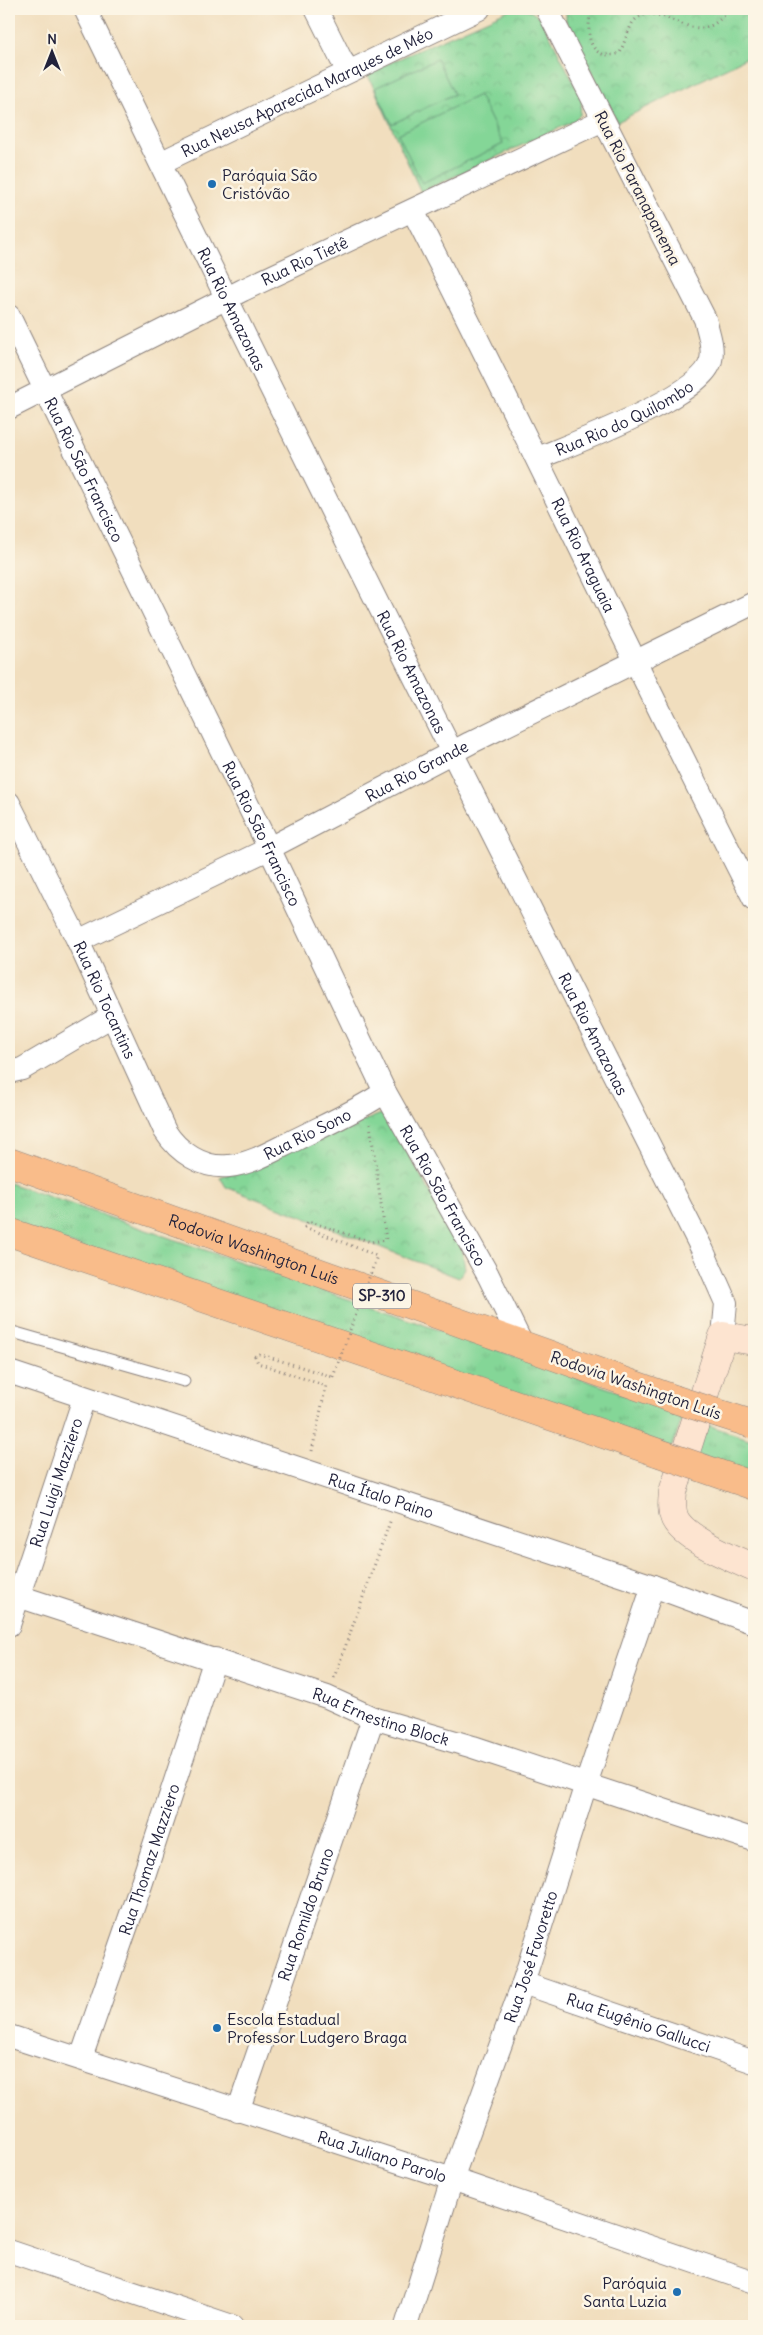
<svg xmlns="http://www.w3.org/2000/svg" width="763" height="2335" font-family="Delius,sans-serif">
<defs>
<pattern id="grass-tufts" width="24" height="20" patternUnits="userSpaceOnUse" patternTransform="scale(1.25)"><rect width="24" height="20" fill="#84d697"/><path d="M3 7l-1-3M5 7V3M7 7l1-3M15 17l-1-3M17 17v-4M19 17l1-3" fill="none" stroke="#72b783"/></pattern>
<pattern id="park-crowns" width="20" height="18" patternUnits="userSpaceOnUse" patternTransform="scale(1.25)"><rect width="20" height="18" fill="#84d697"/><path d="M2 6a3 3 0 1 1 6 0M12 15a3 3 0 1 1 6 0" fill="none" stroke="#72b783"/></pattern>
</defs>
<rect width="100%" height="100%" fill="#fcf5e5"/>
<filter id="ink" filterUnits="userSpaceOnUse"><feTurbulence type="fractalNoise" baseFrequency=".02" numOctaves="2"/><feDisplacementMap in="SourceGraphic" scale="10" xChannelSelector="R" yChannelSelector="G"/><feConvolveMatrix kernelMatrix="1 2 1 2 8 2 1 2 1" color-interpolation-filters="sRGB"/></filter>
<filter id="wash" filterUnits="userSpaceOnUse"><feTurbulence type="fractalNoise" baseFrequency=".0096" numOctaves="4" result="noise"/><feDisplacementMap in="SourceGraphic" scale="20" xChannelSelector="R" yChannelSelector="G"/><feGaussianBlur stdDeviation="1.12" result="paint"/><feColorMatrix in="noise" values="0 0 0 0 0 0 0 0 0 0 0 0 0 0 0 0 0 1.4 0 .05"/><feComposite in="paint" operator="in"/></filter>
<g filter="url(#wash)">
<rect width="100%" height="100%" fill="#f1debe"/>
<!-- grass -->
<g fill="url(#grass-tufts)" stroke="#537c69">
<path d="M9,1183L684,1414L672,1447L9,1223Z"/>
<path d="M708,1425L754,1441V1474L696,1455Z"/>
</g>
<!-- park -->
<g fill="url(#park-crowns)" stroke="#537c69">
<path d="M511,9H527L541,18L582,99L580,115L574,121L421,192L367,73Z"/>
<path d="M566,9H754V54L617,122L566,21Z"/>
<path d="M381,1114L389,1120L461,1247L465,1268L459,1278L226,1187L220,1177Z"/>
</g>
<!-- pitch -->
<g fill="#84d697" stroke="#537c69">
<path d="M437,59L454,94L392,124L375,88Z"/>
<path d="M479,95L503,144L422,183L398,134Z"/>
</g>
</g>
<g filter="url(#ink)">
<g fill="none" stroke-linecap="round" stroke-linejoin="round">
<defs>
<path id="lane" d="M9,1331L184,1381"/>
<g id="street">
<path id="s1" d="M85,9C287,425 494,838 703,1251L726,1303L723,1336"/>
<path d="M316,9L341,59L349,71"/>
<path id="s2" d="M162,162L479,9"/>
<path id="s3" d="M413,211C530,439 637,671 754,899"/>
<path id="s4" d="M9,316L269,848L385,1092L488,1275L523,1346"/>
<path id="s5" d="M9,408L243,290L603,120"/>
<path id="s6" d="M538,458C572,444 704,395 711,360C714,347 708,331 705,319L547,9"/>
<path id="s7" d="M9,803L78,941L165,1131C178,1152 203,1169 229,1166C252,1164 276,1149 297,1139C327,1124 357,1111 385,1092"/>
<path id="s8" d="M78,941L260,853L470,743L754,603"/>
<path d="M9,1072L22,1069L112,1016"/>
<path id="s9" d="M9,1372L653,1586L754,1623"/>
<path id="s10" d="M9,1593L327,1697L373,1718L473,1747L754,1840"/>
<path id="s11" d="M9,1625L84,1398"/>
<path id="s12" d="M523,1983L754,2062"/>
<path id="s13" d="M9,2036L452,2179L754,2282"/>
<path id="s14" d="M81,2058L141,1885L215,1659"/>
<path id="s15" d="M238,2111L373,1718"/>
<path d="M9,2251L232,2326"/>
<path id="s16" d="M406,2326L452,2179L523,1983L586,1784L653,1586"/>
</g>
<path id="secondary" d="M754,1341L723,1336L673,1492C672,1502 671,1510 675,1519C686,1540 733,1558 754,1568"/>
<g id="highway">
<path id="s17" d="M9,1162L674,1399"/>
<path d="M9,1232L659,1453"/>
<path d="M734,1479L754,1486"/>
</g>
</defs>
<!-- lane casing -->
<use href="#lane" stroke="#8a807c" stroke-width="13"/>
<!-- street casing -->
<use href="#street" stroke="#8a807c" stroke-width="24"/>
<!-- secondary casing -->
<use href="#secondary" stroke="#8a807c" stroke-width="29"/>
<!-- highway casing -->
<use href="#highway" stroke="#8a807c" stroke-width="29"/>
<!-- path -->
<g stroke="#8a807c" stroke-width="3" stroke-dasharray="1 4" stroke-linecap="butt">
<path d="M592,9C585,32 588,63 620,53C623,46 630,25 634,21C654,0 683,34 707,27C716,25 724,15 731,9"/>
<path d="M370,1124L386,1240L371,1242L308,1221L305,1227L377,1256"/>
<path d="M312,1451L326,1386L258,1363L255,1356L259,1354L333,1377"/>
<path d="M334,1678L391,1519"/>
</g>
<!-- lane -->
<use href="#lane" stroke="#fff" stroke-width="11"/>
<!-- street -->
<use href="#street" stroke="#fff" stroke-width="22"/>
<!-- secondary -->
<use href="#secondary" stroke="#fde4d0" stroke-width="28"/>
<!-- highway -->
<use href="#highway" stroke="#f9bc8a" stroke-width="28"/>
<defs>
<g id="highway-bridge">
<path d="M674,1399L752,1424"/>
<path d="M659,1453L734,1479"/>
</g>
</defs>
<!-- highway-bridge casing -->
<use href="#highway-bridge" stroke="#8a807c" stroke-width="29" stroke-linecap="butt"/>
<!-- path-bridge -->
<path stroke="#8a807c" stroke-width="3" stroke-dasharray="1 4" stroke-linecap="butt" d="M333,1377L377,1256"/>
<!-- highway-bridge -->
<use href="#highway-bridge" stroke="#f9bc8a" stroke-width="28"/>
</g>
</g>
<!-- markers -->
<g fill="#1f6fb2" stroke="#fcf5e5" stroke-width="2">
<circle cx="212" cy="184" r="5"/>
<circle cx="217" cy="2028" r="5"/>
<circle cx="677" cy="2292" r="5"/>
</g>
<g text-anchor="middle" stroke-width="5" stroke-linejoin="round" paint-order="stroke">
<!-- shield labels -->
<rect fill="#fcf5e5" stroke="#63616e" stroke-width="1" x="353" y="1283.5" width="58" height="25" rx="4"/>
<g font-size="15" font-weight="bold" fill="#22223b">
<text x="382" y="1301">SP-310</text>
</g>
<!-- street labels -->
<g font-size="16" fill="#22223b" stroke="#fcf5e5">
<text dy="6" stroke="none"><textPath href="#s2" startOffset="161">Rua Neusa Aparecida Marques de Méo</textPath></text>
<text transform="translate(638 188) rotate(63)" y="6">Rua Rio Paranapanema</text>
<text dy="6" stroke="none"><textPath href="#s5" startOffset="330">Rua Rio Tietê</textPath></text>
<text dy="6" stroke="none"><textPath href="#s1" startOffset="334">Rua Rio Amazonas</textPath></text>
<text dy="6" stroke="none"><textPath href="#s6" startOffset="95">Rua Rio do Quilombo</textPath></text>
<text dy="6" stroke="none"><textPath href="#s4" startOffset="171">Rua Rio São Francisco</textPath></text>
<text dy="6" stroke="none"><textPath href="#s3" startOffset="384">Rua Rio Araguaia</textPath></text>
<text dy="6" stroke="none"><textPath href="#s1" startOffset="739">Rua Rio Amazonas</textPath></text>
<text dy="6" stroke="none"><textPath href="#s8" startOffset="379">Rua Rio Grande</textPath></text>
<text dy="6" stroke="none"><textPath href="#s4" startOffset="576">Rua Rio São Francisco</textPath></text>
<text dy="6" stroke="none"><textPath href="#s7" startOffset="219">Rua Rio Tocantins</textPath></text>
<text dy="6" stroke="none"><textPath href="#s1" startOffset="1144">Rua Rio Amazonas</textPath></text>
<text dy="6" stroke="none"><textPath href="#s7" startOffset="525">Rua Rio Sono</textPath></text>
<text dy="6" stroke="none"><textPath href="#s4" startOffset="981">Rua Rio São Francisco</textPath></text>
<text dy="6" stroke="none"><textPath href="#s17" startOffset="260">Rodovia Washington Luís</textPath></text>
<text transform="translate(636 1385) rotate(19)" y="6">Rodovia Washington Luís</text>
<text dy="6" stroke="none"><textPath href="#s11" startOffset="150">Rua Luigi Mazziero</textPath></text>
<text dy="6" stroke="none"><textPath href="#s9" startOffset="392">Rua Ítalo Paino</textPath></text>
<text dy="6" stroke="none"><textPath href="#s10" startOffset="392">Rua Ernestino Block</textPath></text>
<text dy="6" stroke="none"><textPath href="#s14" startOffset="210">Rua Thomaz Mazziero</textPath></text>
<text dy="6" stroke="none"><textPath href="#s15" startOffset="208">Rua Romildo Bruno</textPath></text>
<text dy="6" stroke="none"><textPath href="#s16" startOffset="390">Rua José Favoretto</textPath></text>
<text dy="6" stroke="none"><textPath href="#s12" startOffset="122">Rua Eugênio Gallucci</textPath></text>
<text dy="6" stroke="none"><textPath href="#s13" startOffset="392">Rua Juliano Parolo</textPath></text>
</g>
<!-- poi labels -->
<g font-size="16" fill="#22223b" stroke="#fcf5e5" text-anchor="start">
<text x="222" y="181">Paróquia São<tspan x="222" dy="18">Cristóvão</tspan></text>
<text x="227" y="2025">Escola Estadual<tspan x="227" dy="18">Professor Ludgero Braga</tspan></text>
<text x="667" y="2289" text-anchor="end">Paróquia<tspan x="667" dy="18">Santa Luzia</tspan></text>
</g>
</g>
<!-- margin -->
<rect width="763" height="2335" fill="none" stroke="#fcf5e5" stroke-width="30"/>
<!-- north arrow -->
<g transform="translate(52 52)" stroke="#fcf5e5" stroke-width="4" paint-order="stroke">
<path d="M0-4L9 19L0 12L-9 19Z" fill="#22223b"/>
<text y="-8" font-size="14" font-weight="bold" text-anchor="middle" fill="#22223b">N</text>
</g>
</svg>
